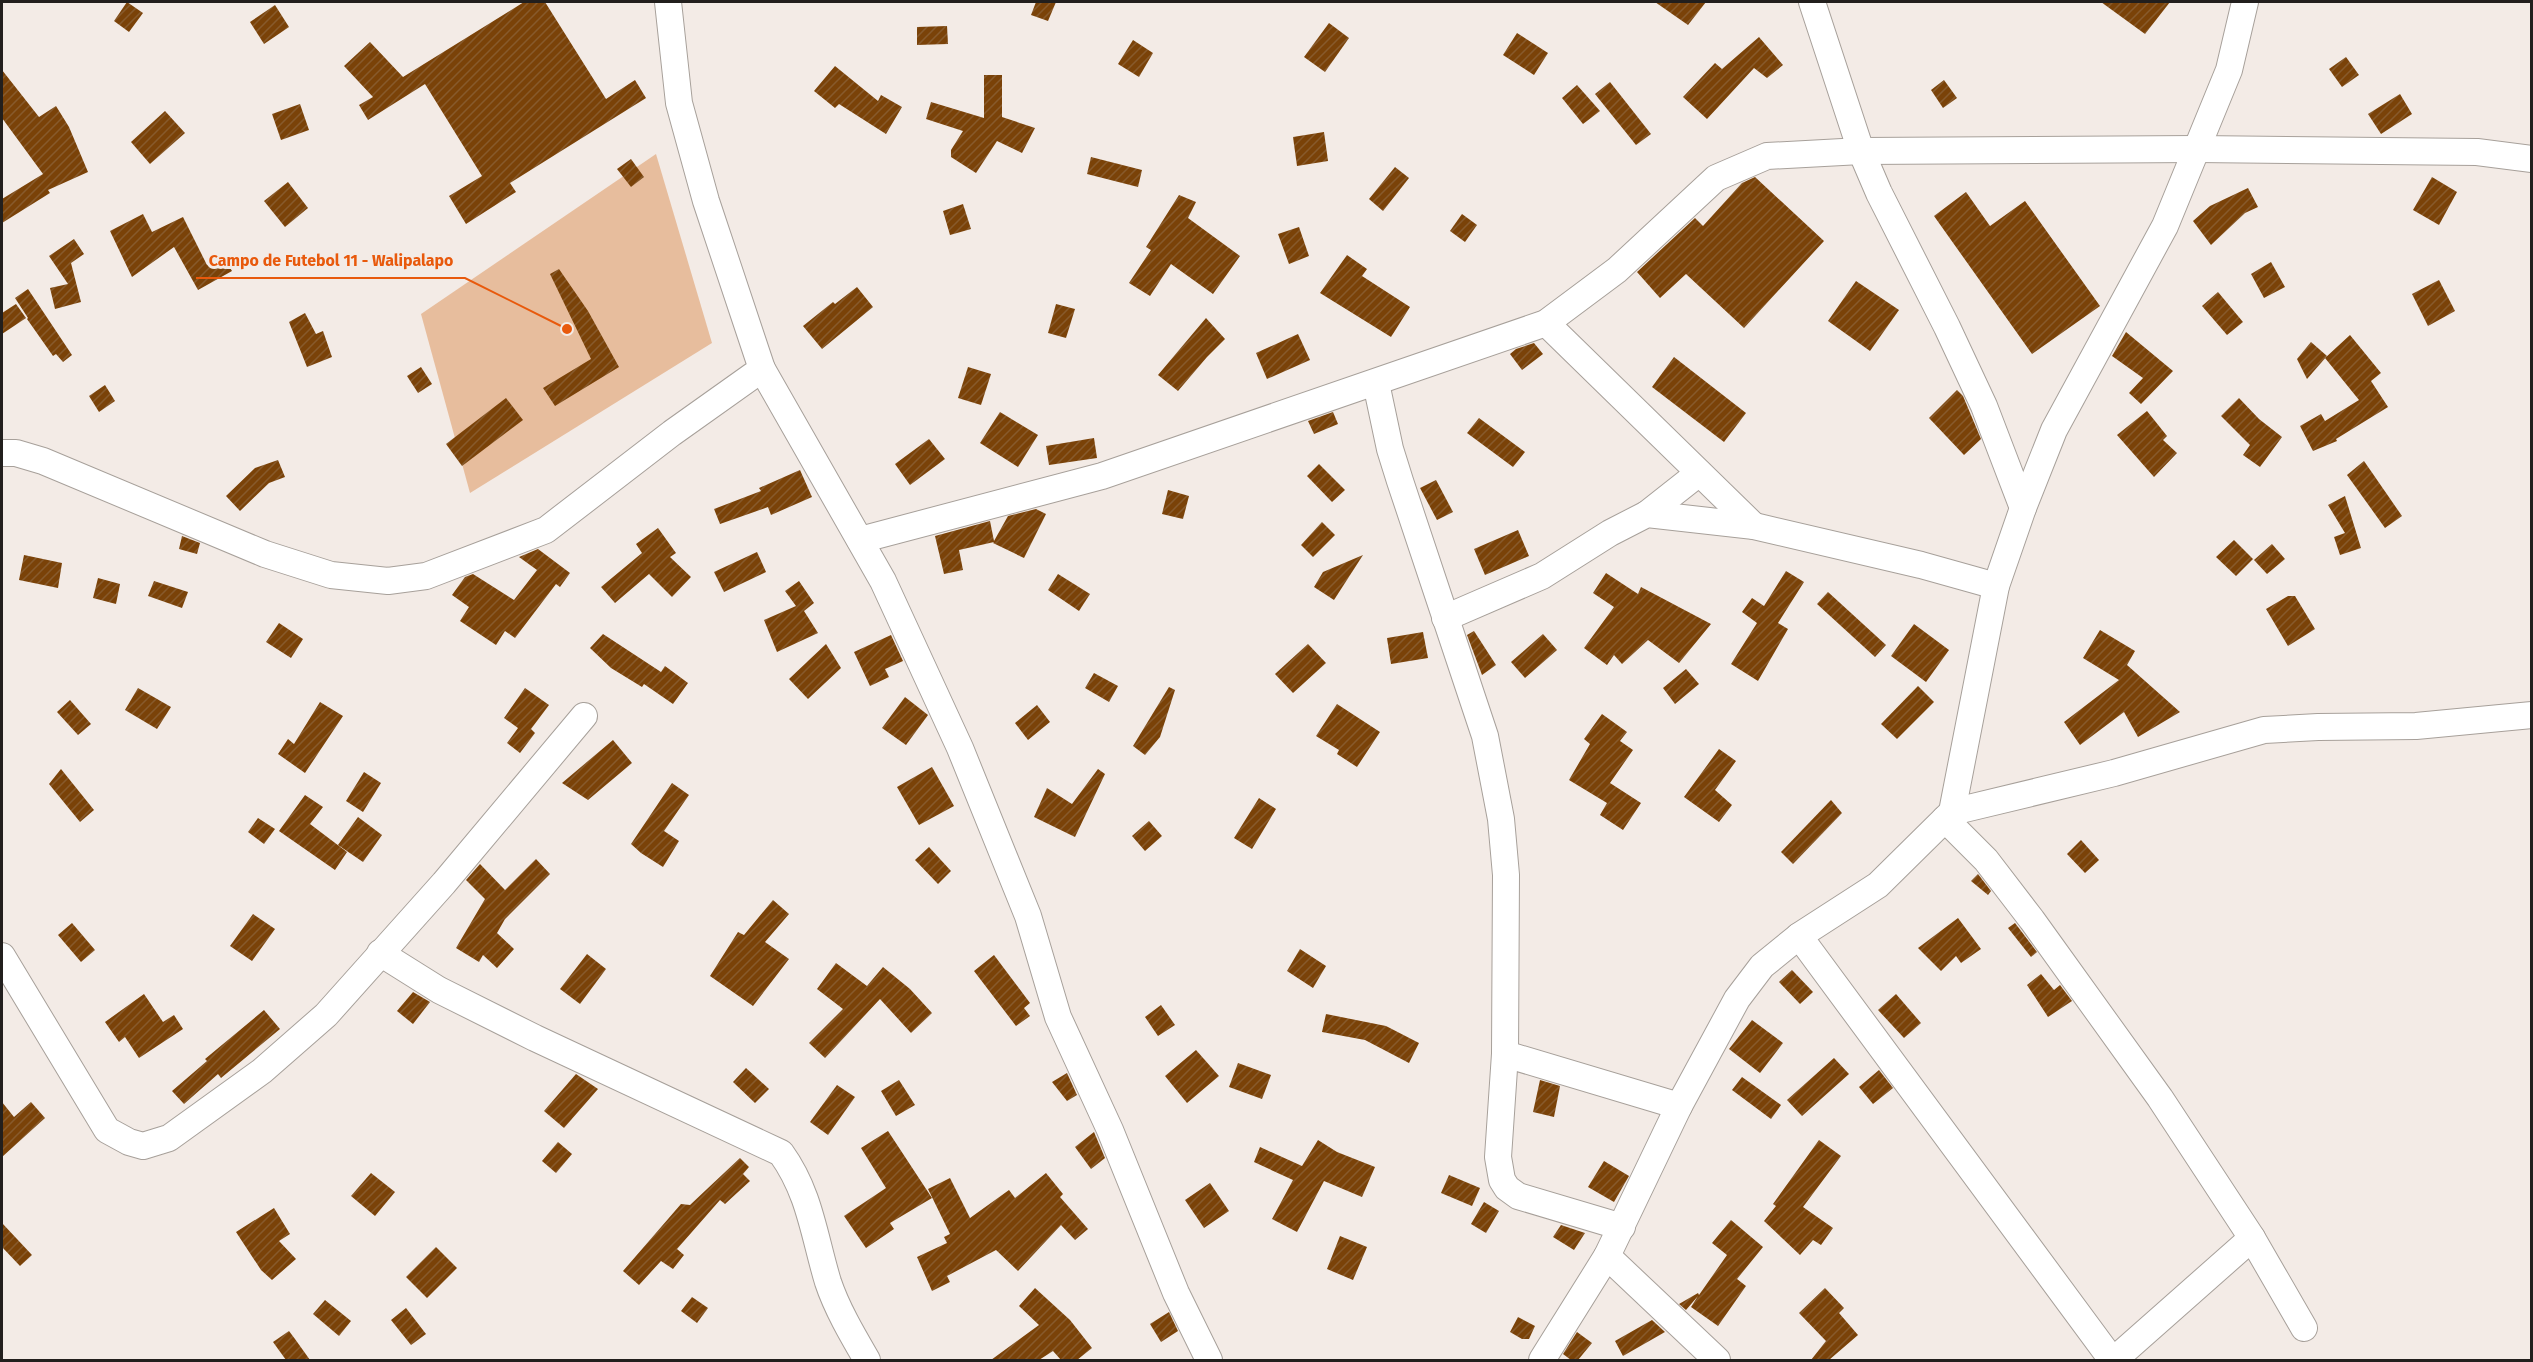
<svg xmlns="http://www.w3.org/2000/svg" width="2533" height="1362" font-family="'Fira Sans',sans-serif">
<defs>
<pattern id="building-hatch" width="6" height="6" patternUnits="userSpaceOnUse" patternTransform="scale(1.5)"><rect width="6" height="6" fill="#7a4208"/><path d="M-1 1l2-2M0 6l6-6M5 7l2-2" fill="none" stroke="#875a2c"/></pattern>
</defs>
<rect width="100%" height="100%" fill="#f3ebe6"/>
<!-- green -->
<path fill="#e7bd9d" d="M656,154L712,343L470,493L421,314Z"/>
<!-- building -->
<g fill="url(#building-hatch)">
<path d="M127,2L143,13L129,32L114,21Z"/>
<path d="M524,2H545L606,99L635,80L646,98L510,183L516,192L466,224L449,196L482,176L425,84L368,120L359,105L373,97L344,66L370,42L403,77Z"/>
<path d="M1036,2H1056L1048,21L1031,15Z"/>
<path d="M1655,2H1706L1688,25Z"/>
<path d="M2101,2H2170L2145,34Z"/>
<path d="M275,5L289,27L264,44L250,22Z"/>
<path d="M1329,23L1349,38L1325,72L1304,57Z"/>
<path d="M947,26L948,44L917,45V27Z"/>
<path d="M1517,33L1548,53L1534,75L1503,55Z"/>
<path d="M1759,37L1783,65L1767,78L1754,68L1707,119L1683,97L1715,63L1722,69Z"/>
<path d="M1133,40L1153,53L1139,77L1118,64Z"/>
<path d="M2346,57L2359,75L2342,87L2329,69Z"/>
<path d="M835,66L878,101L881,95L902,107L886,134L839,104L835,108L814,91Z"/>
<path d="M2,70L39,117L56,106L69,127L88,172L48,190L50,193L2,223V199L43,174L2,118Z"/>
<path d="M984,75H1002V117L1035,128L1022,153L997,141L976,173L951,157V150L963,131L926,119L931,102L984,118Z"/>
<path d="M1944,80L1957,98L1943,108L1931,90Z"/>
<path d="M1610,82L1651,134L1636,145L1595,94Z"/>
<path d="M1577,85L1600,111L1583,124L1562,98Z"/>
<path d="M2400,94L2412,114L2381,134L2368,114Z"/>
<path d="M300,104L309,130L281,140L272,114Z"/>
<path d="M165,111L185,133L150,164L131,142Z"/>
<path d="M1324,132L1328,161L1297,166L1293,137Z"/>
<path d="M1091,157L1142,170L1138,187L1087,174Z"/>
<path d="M631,159L644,177L631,187L617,169Z"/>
<path d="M1395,167L1409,178L1383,211L1369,199Z"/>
<path d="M1755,177L1824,241L1744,328L1686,274L1660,298L1637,272L1695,218L1703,226L1742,183Z"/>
<path d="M2432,177L2457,192L2439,225L2413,210Z"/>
<path d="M288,182L308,208L285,227L264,201Z"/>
<path d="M2248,188L2258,207L2245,213L2211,245L2193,221L2210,206Z"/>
<path d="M1966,192L1990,226L2025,201L2100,306L2032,354L1934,216Z"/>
<path d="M1179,195L1196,202L1188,218L1240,256L1213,294L1171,264L1150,296L1129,283L1151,250L1146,247Z"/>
<path d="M963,204L971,229L950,235L943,211Z"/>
<path d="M143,214L152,232L183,217L207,265L223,256L232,271L198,290L174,247L132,277L110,231Z"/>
<path d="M1462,214L1477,225L1465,242L1450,231Z"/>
<path d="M1299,227L1309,256L1289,264L1278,234Z"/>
<path d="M74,239L84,254L71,263L81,302L55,309L50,288L68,284L49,256Z"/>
<path d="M1347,255L1367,269L1362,276L1410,307L1391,337L1320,293Z"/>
<path d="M2271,262L2285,287L2264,298L2251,274Z"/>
<path d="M559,269L588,311L619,367L555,406L543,388L591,359L550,274Z"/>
<path d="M2439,280L2455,311L2428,326L2412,294Z"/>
<path d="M1856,281L1899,310L1870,351L1828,321Z"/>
<path d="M857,287L873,307L822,349L803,326L833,302L835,304Z"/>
<path d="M28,289L72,355L63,362L56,354L53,356L27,319L28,318L15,298Z"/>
<path d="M2218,292L2243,322L2227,335L2202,306Z"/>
<path d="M16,304L26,318L2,334V313Z"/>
<path d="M1056,304L1075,309L1066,338L1048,333Z"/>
<path d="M305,313L316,334L323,331L332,357L307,367L289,322Z"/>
<path d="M1206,318L1225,339L1207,357L1178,391L1158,375Z"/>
<path d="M2126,332L2173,371L2141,404L2129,393L2143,378L2112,356Z"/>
<path d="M1298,334L1310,360L1267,379L1256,353Z"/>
<path d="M2350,335L2381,373L2371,381L2388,407L2336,439L2337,441L2313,451L2300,426L2321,414L2325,421L2359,400L2325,358Z"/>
<path d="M2311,342L2327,356L2307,379L2297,359Z"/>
<path d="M1534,343L1543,354L1522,370L1510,354L1516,349Z"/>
<path d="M1674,357L1746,413L1724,442L1652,387Z"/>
<path d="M421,367L432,384L418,393L407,376Z"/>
<path d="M968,367L991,374L981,405L958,398Z"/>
<path d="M105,385L115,401L99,412L89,396Z"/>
<path d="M1957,390L1963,396L1981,439L1964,455L1929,418Z"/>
<path d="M506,398L523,420L462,466L446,444Z"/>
<path d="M2239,398L2259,419L2282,437L2260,467L2243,455L2250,445L2221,416Z"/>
<path d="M2147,411L2167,436L2163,440L2177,453L2154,477L2117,435Z"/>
<path d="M1000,412L1038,435L1018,467L980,443Z"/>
<path d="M1333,412L1338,424L1314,434L1308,421Z"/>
<path d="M1479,418L1525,452L1513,467L1467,433Z"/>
<path d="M1094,438L1097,458L1049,465L1046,446Z"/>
<path d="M929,439L945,459L910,485L895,464Z"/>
<path d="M278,460L285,477L269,483L240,511L226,496L255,468Z"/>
<path d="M2364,461L2402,516L2385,528L2347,475Z"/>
<path d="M1319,464L1345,490L1332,502L1307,476Z"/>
<path d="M800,470L812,497L771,515L768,507L720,524L714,509L761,491L759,488Z"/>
<path d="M1436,480L1453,512L1437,520L1420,488Z"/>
<path d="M1168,490L1189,496L1183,519L1162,514Z"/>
<path d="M2345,496L2361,548L2340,555L2334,537L2345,533L2328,505Z"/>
<path d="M1036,509L1046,514L1024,558L993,543L994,542L959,550L963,570L944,574L935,536L990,521L994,541L1008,516Z"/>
<path d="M1322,522L1335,535L1313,557L1301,545Z"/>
<path d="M658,528L676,553L670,557L691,577L672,597L649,574L615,603L601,587L642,553L636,544Z"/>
<path d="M1518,530L1529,556L1485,575L1474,549Z"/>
<path d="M182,536L200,543L197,554L179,549Z"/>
<path d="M2234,540L2253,559L2236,576L2216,557Z"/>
<path d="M2272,544L2285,559L2267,574L2254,560Z"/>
<path d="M538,549L570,573L560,587L556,584L515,638L505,631L496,645L460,621L469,607L452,595L465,577L473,574L514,600L537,570L519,557Z"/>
<path d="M757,552L766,572L724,592L714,572Z"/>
<path d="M24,555L62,563L58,588L19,580Z"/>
<path d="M1363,555L1334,600L1314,587L1323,572Z"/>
<path d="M1786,571L1804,582L1778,623L1788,629L1758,681L1731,664L1757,623L1742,612L1752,598L1764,606Z"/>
<path d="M1606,573L1638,594L1641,587L1711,624L1679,663L1648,640L1622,664L1614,655L1607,665L1584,648L1614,607L1593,593Z"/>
<path d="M1058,574L1090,594L1079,611L1048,590Z"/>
<path d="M98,578L120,584L116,604L93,598Z"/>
<path d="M154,581L188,592L182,608L148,596Z"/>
<path d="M799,581L814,603L804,611L818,633L777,652L764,620L796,606L785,591Z"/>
<path d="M1828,592L1886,645L1875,657L1817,604Z"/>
<path d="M2288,596H2295L2315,629L2288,646L2266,609Z"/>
<path d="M279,623L303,639L291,658L266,642Z"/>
<path d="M1914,624L1949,650L1926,682L1891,656Z"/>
<path d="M2100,630L2135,651L2127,665L2180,712L2138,737L2124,712L2080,745L2064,722L2119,680L2083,658Z"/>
<path d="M1474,631L1496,665L1482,675L1467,635Z"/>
<path d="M1423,632L1428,658L1391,664L1387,638Z"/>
<path d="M603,634L661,672L665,666L688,683L673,704L644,684L642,687L611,668L590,648Z"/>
<path d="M1543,634L1557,650L1525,678L1511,662Z"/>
<path d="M891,635L903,661L885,669L889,677L870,686L854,652Z"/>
<path d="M826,644L841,668L808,699L789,679Z"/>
<path d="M1308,644L1326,663L1293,693L1275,674Z"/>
<path d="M1686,669L1699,684L1675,704L1663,688Z"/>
<path d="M1094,673L1118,686L1109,702L1085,688Z"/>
<path d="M1918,686L1934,702L1897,739L1881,724Z"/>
<path d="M1169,687L1175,690L1160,737L1145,755L1133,746Z"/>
<path d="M138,688L171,707L157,729L125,710Z"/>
<path d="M525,688L549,705L531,729L535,733L520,753L507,743L518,728L504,718Z"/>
<path d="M905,697L928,715L906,745L882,728Z"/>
<path d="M70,700L91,724L78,735L57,712Z"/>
<path d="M320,702L343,716L305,773L278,754L288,739L294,744Z"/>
<path d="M1337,704L1380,732L1357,767L1337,754L1339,750L1316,736Z"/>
<path d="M1037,705L1050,722L1028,740L1015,723Z"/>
<path d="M1602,714L1627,732L1620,741L1633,750L1610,783L1641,803L1623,830L1600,815L1607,803L1569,780L1590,744L1584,739Z"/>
<path d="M613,740L632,763L588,800L562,783Z"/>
<path d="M1719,749L1736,761L1715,790L1732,805L1719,822L1684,797Z"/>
<path d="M932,767L954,806L919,825L897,787Z"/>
<path d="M61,769L94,810L80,822L49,784Z"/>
<path d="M1098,769L1105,774L1075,837L1034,817L1047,788L1072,804Z"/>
<path d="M364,772L381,783L363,812L346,801Z"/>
<path d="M672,783L689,795L664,831L679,841L663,867L641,853L631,844Z"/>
<path d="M305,795L323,807L310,824L347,852L335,870L279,831Z"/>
<path d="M1259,798L1276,809L1252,849L1234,838Z"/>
<path d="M1831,800L1842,813L1793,864L1781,852Z"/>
<path d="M358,817L382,835L363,862L338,845Z"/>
<path d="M258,818L275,829L264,844L248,832Z"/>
<path d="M1149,821L1162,836L1145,851L1132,836Z"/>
<path d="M2081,840L2099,860L2085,873L2067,854Z"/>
<path d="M929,847L951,871L938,884L915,860Z"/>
<path d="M536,859L550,874L505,919L497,933L514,949L497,968L483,955L479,962L456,948L485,899L466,880L480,864L505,890Z"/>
<path d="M1978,874L1991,891L1988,895L1971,881Z"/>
<path d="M773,900L789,914L765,942L789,959L753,1006L710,976L738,932L744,935Z"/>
<path d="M253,914L275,929L252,961L230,946Z"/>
<path d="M1958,918L1981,949L1961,963L1956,956L1941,971L1918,948Z"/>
<path d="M72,923L95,950L81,962L58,935Z"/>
<path d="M2015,923L2037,952L2031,957L2008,928Z"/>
<path d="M1300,949L1326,966L1313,988L1287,971Z"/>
<path d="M587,954L606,969L580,1004L560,989Z"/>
<path d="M994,955L1030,1003L1024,1008L1030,1016L1016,1026L974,971Z"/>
<path d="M836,963L867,986L883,967L910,989L932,1013L911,1033L880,999L825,1058L809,1043L843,1009L817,989Z"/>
<path d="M1792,970L1813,992L1800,1004L1779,982Z"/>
<path d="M2041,974L2054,990L2060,985L2072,1001L2048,1017L2027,985Z"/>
<path d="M413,992L430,1002L413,1024L397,1011Z"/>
<path d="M144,994L163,1022L174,1015L183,1029L139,1058L125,1037L119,1042L105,1022Z"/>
<path d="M1896,994L1921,1023L1904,1038L1878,1010Z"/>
<path d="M1161,1005L1175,1025L1158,1036L1145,1017Z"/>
<path d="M264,1010L280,1029L221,1078L218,1074L184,1104L172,1091L207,1061L205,1059Z"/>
<path d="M1326,1014L1386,1026L1419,1043L1409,1063L1365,1040L1322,1032Z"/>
<path d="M1752,1020L1783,1043L1760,1073L1729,1049Z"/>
<path d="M1196,1050L1219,1076L1187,1103L1165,1076Z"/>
<path d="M1834,1058L1849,1074L1802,1116L1787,1100Z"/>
<path d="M1238,1063L1271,1075L1262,1099L1229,1087Z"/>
<path d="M746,1068L769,1089L755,1103L733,1082Z"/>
<path d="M1879,1070L1893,1088L1873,1104L1859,1087Z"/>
<path d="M1067,1073L1077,1095L1067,1101L1052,1082Z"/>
<path d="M576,1074L598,1089L564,1128L544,1111Z"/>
<path d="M1742,1077L1781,1105L1771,1119L1732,1090Z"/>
<path d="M899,1080L915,1105L896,1116L881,1091Z"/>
<path d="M1540,1080L1560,1086L1554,1117L1533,1112Z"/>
<path d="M837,1085L855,1097L828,1135L810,1122Z"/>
<path d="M2,1102L14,1117L31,1102L45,1118L2,1157Z"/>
<path d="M888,1131L932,1198L890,1223L894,1229L866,1248L844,1216L886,1188L861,1148Z"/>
<path d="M1094,1132L1105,1158L1091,1169L1075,1147Z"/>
<path d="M1318,1140L1337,1152L1375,1167L1362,1197L1324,1181L1297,1232L1272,1219L1293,1180L1254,1162L1260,1147L1302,1166Z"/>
<path d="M1819,1140L1841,1156L1803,1207L1833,1228L1821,1245L1813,1240L1800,1255L1764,1221L1776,1206L1773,1204Z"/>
<path d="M558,1142L572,1154L556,1173L542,1161Z"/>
<path d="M740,1158L749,1167L743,1174L750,1181L725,1204L720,1200L677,1249L684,1255L673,1269L661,1261L639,1285L623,1271L681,1204L690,1205Z"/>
<path d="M1604,1161L1629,1176L1614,1202L1588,1187Z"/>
<path d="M371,1173L395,1192L375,1216L351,1196Z"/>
<path d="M1046,1173L1063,1194L1060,1197L1088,1229L1075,1240L1061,1225L1018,1271L996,1250L947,1276L950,1282L932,1291L917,1257L947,1243L944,1237L950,1234L928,1189L950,1178L970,1218L1009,1190L1015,1198Z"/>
<path d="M1449,1175L1480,1188L1472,1206L1441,1193Z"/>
<path d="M1210,1183L1229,1211L1204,1228L1185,1200Z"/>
<path d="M1484,1202L1499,1211L1486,1233L1471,1224Z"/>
<path d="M274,1208L290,1234L279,1241L296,1259L272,1280L261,1270L236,1232Z"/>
<path d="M1731,1220L1763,1247L1737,1279L1746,1286L1718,1326L1691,1307L1698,1296L1686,1310L1679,1304L1698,1293L1699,1295L1727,1255L1712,1243Z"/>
<path d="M2,1223L32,1255L20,1266L2,1247Z"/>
<path d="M1561,1225L1585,1233L1574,1250L1553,1237Z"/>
<path d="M1340,1236L1367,1247L1353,1280L1327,1269Z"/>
<path d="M436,1247L457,1268L427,1298L406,1277Z"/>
<path d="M1035,1288L1070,1320L1092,1348L1077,1360H1061L1053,1351L1039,1360H991L1039,1325L1019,1306Z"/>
<path d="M1825,1288L1844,1308L1839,1313L1858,1335L1829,1360H1811L1826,1341L1799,1313Z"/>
<path d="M692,1297L708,1308L697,1323L681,1311Z"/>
<path d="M325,1300L351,1321L339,1336L313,1314Z"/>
<path d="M406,1308L426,1334L411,1345L391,1320Z"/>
<path d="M1169,1312L1178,1331L1161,1342L1150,1324Z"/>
<path d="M1518,1317L1535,1326L1529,1339H1522L1510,1332Z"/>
<path d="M1652,1320L1665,1332L1623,1356L1615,1341Z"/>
<path d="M289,1331L295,1339L310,1360H286L273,1342Z"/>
<path d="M1577,1332L1592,1343L1578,1360H1571L1563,1354Z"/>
</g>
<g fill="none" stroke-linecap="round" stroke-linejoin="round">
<defs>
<g id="minor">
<path d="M1812,2L1861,151L1879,193L1947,327L1984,406L2023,508"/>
<path d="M1546,323L1754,526"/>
<path d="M762,369L883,581L960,748L1028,916L1058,1017L1110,1130L1176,1293L1209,1360"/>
<path d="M1376,383L1390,449L1400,481L1485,736L1501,819L1506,875L1505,1054L1498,1157L1502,1180L1507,1188L1518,1196L1622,1227"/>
<path d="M2,453H16L43,461L265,554L331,575L388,581L426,576L546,530L672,433L762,369L706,201L679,103L668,2"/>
<path d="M1647,514L1699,473"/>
<path d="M860,540L1102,476L1546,323L1617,270L1716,178L1767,156L1861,151L2197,149L2477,152L2532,159"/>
<path d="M1445,618L1542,576L1610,533L1647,514L1754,526L1921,565L1996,586"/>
<path d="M1952,812L2114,773L2264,730L2318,727L2416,726L2532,715"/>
<path d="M1945,819L1986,860L2032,920L2160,1098L2252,1238L2304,1328"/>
<path d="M1799,936L2112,1360"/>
<path d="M380,953L439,990L535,1038L781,1153C810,1193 814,1236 828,1282C837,1309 853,1336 867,1360"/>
<path d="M2,956L107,1130L129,1142L143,1146L169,1138L262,1071L326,1015L444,883L584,716"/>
<path d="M1505,1054L1679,1106"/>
<path d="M1607,1256L1717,1360"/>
<path d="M1542,1360L1607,1256L1679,1106L1737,999L1762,966L1799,936L1878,885L1952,812L1996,586L2023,508L2054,430L2165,226L2229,70L2245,2"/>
<path d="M2114,1360L2252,1238"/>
</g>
</defs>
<!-- minor casing -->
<use href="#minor" stroke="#a7a09a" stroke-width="28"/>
<!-- minor -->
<use href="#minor" stroke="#fff" stroke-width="26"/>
</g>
<!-- callouts -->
<path fill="none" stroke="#e8590c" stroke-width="2" d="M567 329L465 278H196"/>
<circle fill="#e8590c" stroke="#f3ebe6" stroke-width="2" cx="567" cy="329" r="6"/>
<g font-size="16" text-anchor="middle" font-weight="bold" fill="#e8590c" stroke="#f3ebe6" stroke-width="6" stroke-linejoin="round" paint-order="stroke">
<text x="331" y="266">Campo de Futebol 11 - Walipalapo</text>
</g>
<!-- border -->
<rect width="2533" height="1362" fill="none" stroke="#221f1d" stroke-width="6"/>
</svg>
